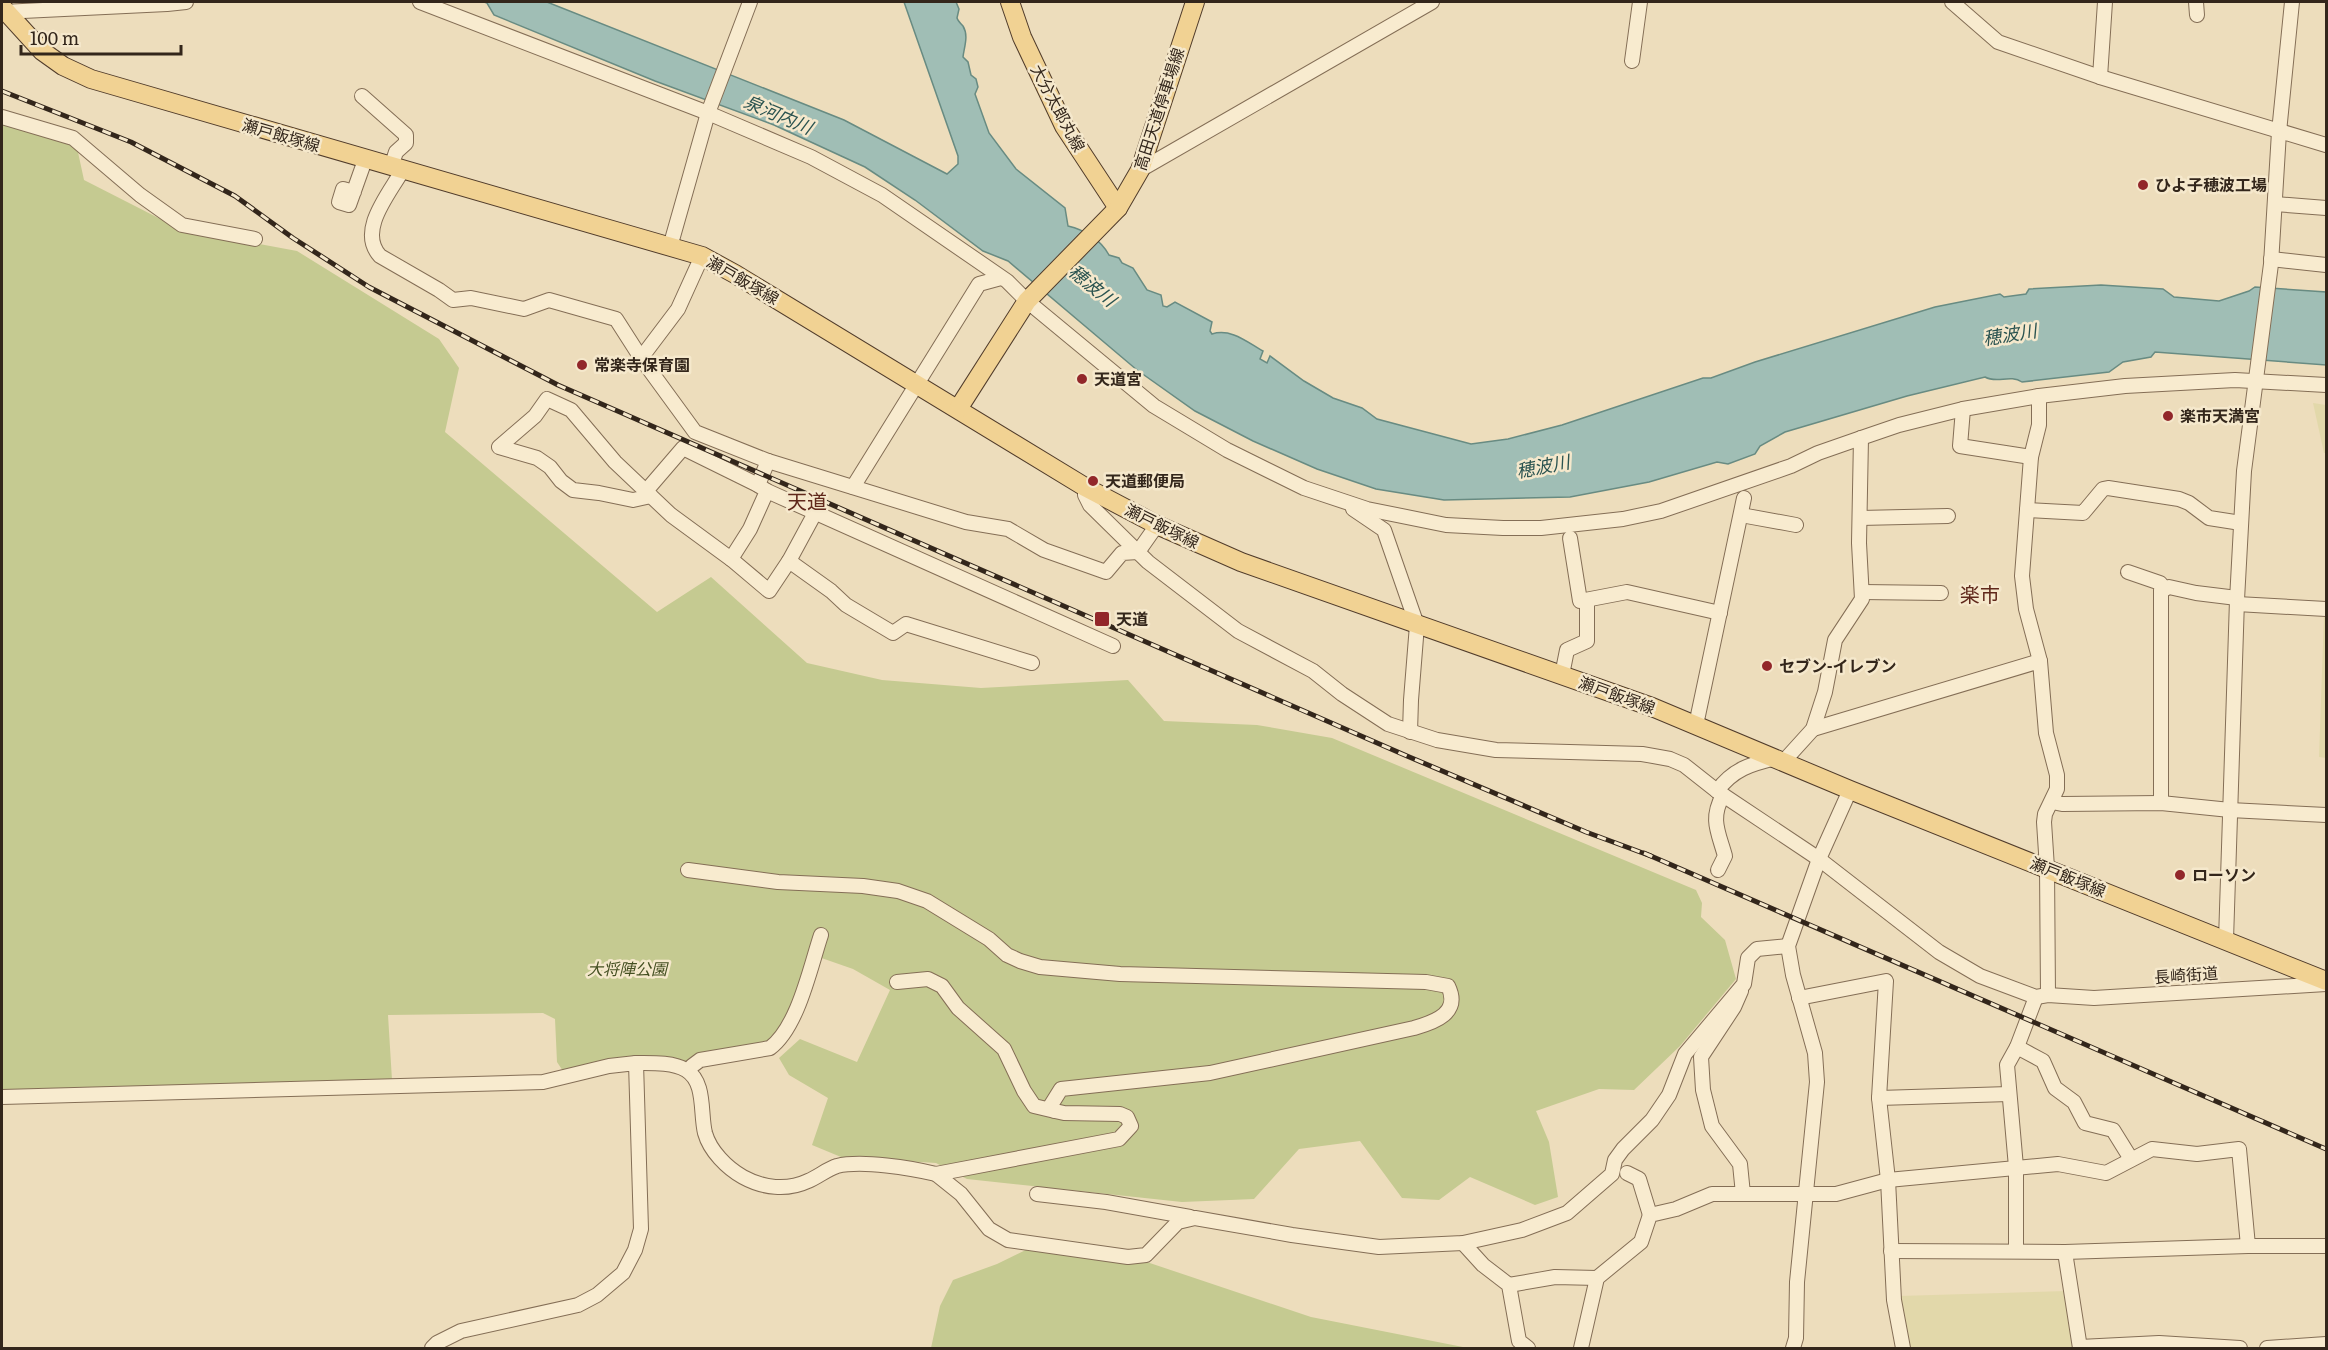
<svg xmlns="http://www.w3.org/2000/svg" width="2328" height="1350" font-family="Literata,'Noto Sans JP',serif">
<rect width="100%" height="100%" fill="#edddbc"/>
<!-- farmland -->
<g fill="#e2d8aa">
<path d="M2313,403L2326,405V453H2324Z"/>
<path d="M2324,614H2326V758L2319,757Z"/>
<path d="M2067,1291L2077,1348H1908L1899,1296Z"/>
</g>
<!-- green -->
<g fill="#c5ca91">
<path d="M2,120L76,143L84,180L180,229L297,251L439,339L459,368L445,432L657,612L711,577L807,663L882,680L981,688L1128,680L1164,721L1257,725L1332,738L1696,890L1702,903L1701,917L1725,940L1736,979L1680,1046L1634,1090L1599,1089L1536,1111L1549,1142L1558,1197L1535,1205L1470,1177L1439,1200L1402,1198L1360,1141L1299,1149L1254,1199L1182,1202L967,1179L936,1163L841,1157L812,1145L828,1098L789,1075L779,1058L800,1039L857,1062L890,990L853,969L810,954L781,1030L771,1041L712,1052L684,1062L620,1057L590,1067L563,1071L557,1062L555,1019L543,1013L388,1015L392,1080L2,1092Z"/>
<path d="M1070,1242L1099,1246L1311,1317L1468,1348H931L940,1306L953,1280L997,1264L1040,1243Z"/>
</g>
<!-- water -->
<path fill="#a0beb5" stroke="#688b82" stroke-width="1.5" d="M484,2H547L844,120L947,174L958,164V156L904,2H956L959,9L957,18C958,21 961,24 963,26C969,36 964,47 963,57L968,62L971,75L976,79L978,87L975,94L989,133L1016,169L1065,208L1068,226C1085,230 1101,240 1109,255L1119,258L1122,263L1133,268L1147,290L1161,295L1163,306L1167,307L1175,302L1212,322L1210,331L1212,334C1231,328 1247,342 1263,351L1260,359L1267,363L1270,356L1304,381L1333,398L1362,408L1377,419L1471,444L1508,439L1562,425L1703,378H1711L1755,362L1935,307L2000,294L2004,297L2026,294L2029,289L2101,285L2163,289L2174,297L2219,301L2249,291L2255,287L2326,292V365L2155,352L2151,357L2123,362L2109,372L2022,382C2010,374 1997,384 1985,377L1907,396L1785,432L1760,446L1755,454L1728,464L1717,462L1649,482L1570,497L1444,500L1376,489L1317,469L1253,441L1195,411L1137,370L1008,261L983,251L915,200L865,167L774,125L655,81L494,15L487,3Z"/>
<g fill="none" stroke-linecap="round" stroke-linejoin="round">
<defs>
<g id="minor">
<path d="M420,2L708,113L811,157L882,195L1007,281L1027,301L1154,406L1227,450L1304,488L1367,509L1446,525L1503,528H1541L1623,519L1661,511L1791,466L1818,453L1861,438L1899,425L1963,409L2039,396L2125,386L2235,380L2326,385"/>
<path d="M1952,2L1998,42L2100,77L2326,145"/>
<path d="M2196,2L2197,15"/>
<path d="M2,12L167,4L186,2"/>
<path d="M1632,61L1640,2"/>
<path d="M2100,77L2105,2"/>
<path d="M362,96L406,135V143L396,152L391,167"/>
<path d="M2,117L73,138L140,195L182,225L255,239"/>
<path d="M1140,170L1432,2"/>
<path d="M402,171C389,194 357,231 380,256L439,290L453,300L471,298L524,309L549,300L616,319L641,358L695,432L768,461L966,522L1008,529L1044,550L1106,572L1122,553L1138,552"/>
<path d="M354,192L343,189L339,202L349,205L365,160"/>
<path d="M2275,204L2326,208"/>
<path d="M670,247L708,113L750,2"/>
<path d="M2271,259L2326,265"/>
<path d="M641,358L678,309L702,256"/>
<path d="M2039,396V425L2031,457L2022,576L2026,609L2040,661L2046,733L2057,775V789L2045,814L2044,822L2047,868L2048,995"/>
<path d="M1963,409L1960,446L2031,457"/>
<path d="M853,487L979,284L1001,278"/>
<path d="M1085,487V495L1090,505L1148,562L1238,631L1313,671L1342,694L1388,724L1437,740L1496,750L1642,754L1670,759L1684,765L1717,791L1819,859L1939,952L1980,976L2036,997L2048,995L2094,998L2326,984"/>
<path d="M646,491L683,448L758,485"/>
<path d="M767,491L1113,646"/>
<path d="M651,496L633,500L599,493L573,490L561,481L550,467L537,458L499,447L535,416L547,399L571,410L615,462L671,515L731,559L750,529L767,491L758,485L768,461"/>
<path d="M1353,509L1384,530L1417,625L1411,700L1410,732"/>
<path d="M2027,510L2083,513L2103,489L2108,488L2179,499L2189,503L2209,518L2241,523"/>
<path d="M1741,515L1796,525"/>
<path d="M1860,518L1948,516"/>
<path d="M1570,538L1580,601L1627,592L1720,613"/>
<path d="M1138,552L1157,525"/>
<path d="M731,559L769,591L789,561L815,513"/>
<path d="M789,561L831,591L846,605L893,633L906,624L1032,663"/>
<path d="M2128,572L2160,583L2165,589"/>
<path d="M1862,592L1941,593"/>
<path d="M2237,604L2326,609"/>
<path d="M1562,675L1567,650L1587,641V600"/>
<path d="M1696,725L1744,498"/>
<path d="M1813,729L2040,661"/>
<path d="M1784,761L1813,729L1825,692L1835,640L1862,599L1859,543L1861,438"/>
<path d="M1717,791C1733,769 1751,764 1776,758"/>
<path d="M2052,802L2062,804L2161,803L2230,810L2326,815"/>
<path d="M2161,803V590L2169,587L2196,593L2237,598"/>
<path d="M1718,870L1725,856C1718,831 1710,819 1723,795"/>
<path d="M2226,940L2237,600L2244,471L2271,264L2279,132L2292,2"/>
<path d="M897,982L928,979L942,986L958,1008L1004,1049L1024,1091L1034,1106L1055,1111"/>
<path d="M1741,991L1734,1007L1701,1057L1703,1090L1712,1126L1740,1164L1743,1194"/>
<path d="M1799,998L1886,981L1879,1098L1888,1180L1894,1300L1903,1348"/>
<path d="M2017,1047L2043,1061L2055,1088L2074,1102L2085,1123L2113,1130L2131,1159"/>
<path d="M636,1063C651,1063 673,1062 686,1070C706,1082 700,1113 705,1133C710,1151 727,1168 743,1177C763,1188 787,1191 808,1181C818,1177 827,1169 837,1166C862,1160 911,1168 936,1174L1119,1139L1131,1126L1127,1117L1120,1114L1064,1113L1055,1111L1051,1105L1061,1089L1210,1073L1414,1028C1435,1022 1461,1013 1448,986L1426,982L1120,974L1040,967L1020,961L1007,955L989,939L927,901L898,891L863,886L778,882L688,870"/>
<path d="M689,1071L692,1066L700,1060L770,1048C798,1027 810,968 821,935"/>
<path d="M2,1097L543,1082L609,1066L636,1063L641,1229L635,1250L623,1273L597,1295L578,1305L461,1331L437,1343L432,1348"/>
<path d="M1879,1098L2009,1094"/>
<path d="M1627,1173L1639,1179L1650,1215"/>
<path d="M936,1174L961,1194L989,1229L1008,1240L1128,1257L1146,1255L1178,1222L1195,1218L1292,1235L1379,1247L1463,1243L1522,1230L1567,1213L1612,1174L1615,1160L1623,1149L1652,1120L1669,1095L1685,1054L1744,984L1748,958L1757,949L1788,946"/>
<path d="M1037,1194L1106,1202L1190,1217"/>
<path d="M1463,1243L1483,1265L1509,1285L1519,1341L1528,1348"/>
<path d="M1891,1251L2065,1252L2248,1246H2326"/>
<path d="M2016,1251V1167L2007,1065L2017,1047L2036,997"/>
<path d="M2065,1252L2080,1348"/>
<path d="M1509,1285L1555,1277L1597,1278"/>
<path d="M2080,1347L2159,1343L2240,1348"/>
<path d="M1581,1348L1597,1278L1641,1242L1650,1215L1676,1209L1712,1194H1836L1888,1180L2058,1164L2106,1173L2152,1149L2197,1154L2239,1149L2248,1246"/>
<path d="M1793,1348L1796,1338L1797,1282L1817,1082L1815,1053L1793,975L1788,946L1819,859L1850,790"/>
<path d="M2267,1348L2326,1344"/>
</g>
<g id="major">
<path d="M1010,2L1022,37L1064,126L1118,208"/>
<path d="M2,7L42,51L63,66L91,79L702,256L735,274L1085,487L1157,525L1241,562L1652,707L1850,790L2326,981"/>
<path d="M958,409L1027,301L1118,208L1140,170L1195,2"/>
</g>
</defs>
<!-- minor casing -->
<use href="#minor" stroke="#846e56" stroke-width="16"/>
<!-- major casing -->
<use href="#major" stroke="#513c2b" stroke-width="20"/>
<!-- minor -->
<use href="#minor" stroke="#f8ebcf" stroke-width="14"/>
<!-- major -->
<use href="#major" stroke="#f1d293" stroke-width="18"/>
<defs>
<g id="rail">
<path d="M2,91L131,142L235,196L293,238L369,287L558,385L1407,756L1586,832L1651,856"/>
<path d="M1644,853L2326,1149"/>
</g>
</defs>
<!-- rail casing -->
<use href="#rail" stroke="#33261b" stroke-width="5"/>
<!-- rail -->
<use href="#rail" stroke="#f5e8cc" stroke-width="3" stroke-dasharray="9" stroke-linecap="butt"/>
</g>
<!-- markers -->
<g fill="#92272a" stroke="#f5e8cc" stroke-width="2">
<circle cx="2143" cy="185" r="6"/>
<circle cx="582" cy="365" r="6"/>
<circle cx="1082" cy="379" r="6"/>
<circle cx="2168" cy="416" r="6"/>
<circle cx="1093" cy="481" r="6"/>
<rect x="1094" y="611" width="16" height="16" rx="3"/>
<circle cx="1767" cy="666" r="6"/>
<circle cx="2180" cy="875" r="6"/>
</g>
<g text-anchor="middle" stroke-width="5" stroke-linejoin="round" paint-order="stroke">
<!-- street labels -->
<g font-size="16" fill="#33261b" stroke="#f5e8cc">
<text transform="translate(1058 108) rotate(62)" y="6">大分太郎丸線</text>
<text transform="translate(1159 109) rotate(-72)" y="6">高田天道停車場線</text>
<text transform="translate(281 135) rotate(16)" y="6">瀬戸飯塚線</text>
<text transform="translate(743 280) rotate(30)" y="6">瀬戸飯塚線</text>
<text transform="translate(1162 526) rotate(26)" y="6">瀬戸飯塚線</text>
<text transform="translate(1617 695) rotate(20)" y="6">瀬戸飯塚線</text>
<text transform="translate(2068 877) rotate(22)" y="6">瀬戸飯塚線</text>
<text transform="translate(2186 975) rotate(-4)" y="6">長崎街道</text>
</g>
<!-- poi labels -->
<g font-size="16" font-weight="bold" fill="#33261b" stroke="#f5e8cc" text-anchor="start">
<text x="2155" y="191">ひよ子穂波工場</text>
<text x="594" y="371">常楽寺保育園</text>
<text x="1094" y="385">天道宮</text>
<text x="2180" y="422">楽市天満宮</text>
<text x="1105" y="487">天道郵便局</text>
<text x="1116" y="625">天道</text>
<text x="1779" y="672">セブン-イレブン</text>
<text x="2192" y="881">ローソン</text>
</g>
<!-- park labels -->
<g font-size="16" font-style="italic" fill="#455022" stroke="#f5e8cc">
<text x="627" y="975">大将陣公園</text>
</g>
<!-- water labels -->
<g font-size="18" font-style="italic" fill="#2a5350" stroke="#f5e8cc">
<text transform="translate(778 115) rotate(23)" y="6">泉河内川</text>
<text transform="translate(1092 286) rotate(39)" y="6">穂波川</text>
<text transform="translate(2010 335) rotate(-9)" y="6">穂波川</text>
<text transform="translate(1543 467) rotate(-11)" y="6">穂波川</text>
</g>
<!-- quarter labels -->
<g font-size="20" fill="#60281b" stroke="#f5e8cc">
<text x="807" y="509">天道</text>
<text x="1980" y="602">楽市</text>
</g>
</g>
<!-- border -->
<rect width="2328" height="1350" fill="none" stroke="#33261b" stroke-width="6"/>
<!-- scale -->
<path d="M21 45v9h160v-9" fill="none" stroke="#33261b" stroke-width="3"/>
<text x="30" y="45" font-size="18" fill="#33261b" stroke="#f5e8cc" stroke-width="4.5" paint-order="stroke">100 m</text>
</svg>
